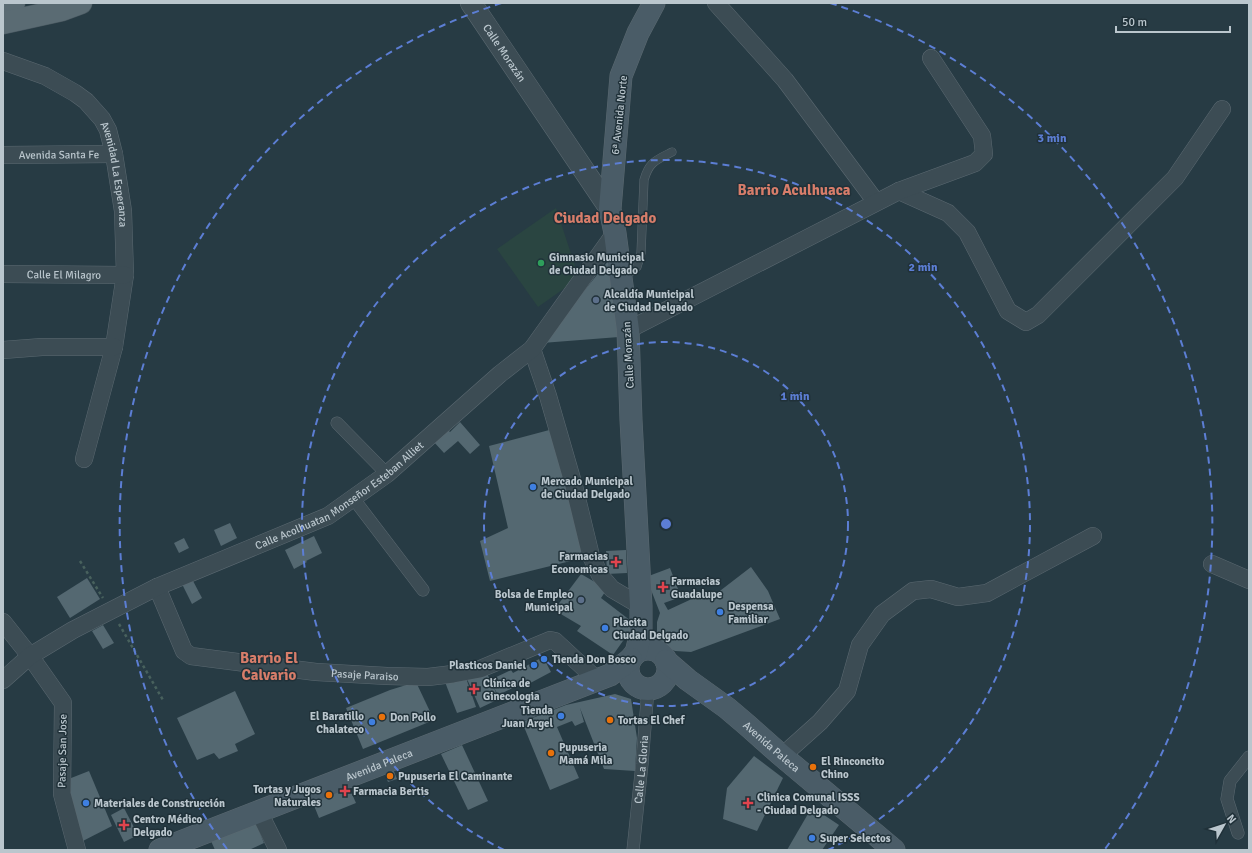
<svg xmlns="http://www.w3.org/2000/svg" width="1252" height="853" font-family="Signika,sans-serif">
<rect width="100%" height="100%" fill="#273b44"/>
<!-- green -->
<path fill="#2a4541" d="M556,208L579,278L538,307L497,249Z"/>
<!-- building -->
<g fill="#546871">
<path d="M609,260L619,337L542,343Z"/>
<path d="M460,422L480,445L470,454L458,441L444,453L433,441L447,429L450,432Z"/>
<path d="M553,429L587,557L490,581L480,541L508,528L489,446Z"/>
<path d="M230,523L237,538L221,546L214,530Z"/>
<path d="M314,536L322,553L306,561L307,562L294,569L285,550Z"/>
<path d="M184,538L189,548L179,553L174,543Z"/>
<path d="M626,550L627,573L607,574L606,551Z"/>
<path d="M751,567L768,591L780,619L691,652L675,651L666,647L657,634V622L660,613L646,577L670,568L681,597L664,603L668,610L709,591L712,597Z"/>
<path d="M581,574L607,589L601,598L635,624L613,655L577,631L581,626L554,610Z"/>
<path d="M87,578L100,599L70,618L57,597Z"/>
<path d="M192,579L202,598L192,604L182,584Z"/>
<path d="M103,625L114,643L103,649L92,631Z"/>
<path d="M543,657L551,672L521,688L519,685L498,695L493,686L499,699L480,708L467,679L486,671L490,680L511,670L513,673Z"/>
<path d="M465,675L476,707L457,713L445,682Z"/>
<path d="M416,682L434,720L363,749L346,708L390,690Z"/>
<path d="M235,691L255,734L235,744L238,751L219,759L214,753L197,760L177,718Z"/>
<path d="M615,694L631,699L637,738L635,771L604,769L580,708L584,722L575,726L572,721L557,727L579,778L550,790L522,722L566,705Z"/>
<path d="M462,745L488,801L468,810L441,754Z"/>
<path d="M754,756L783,778L757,831L723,819L727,788Z"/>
<path d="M393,769L397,779L388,782L384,772Z"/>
<path d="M89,771L112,826L79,843L66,780Z"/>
<path d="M347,783L356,803L319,818L311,798Z"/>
<path d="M812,807L839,825L822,850H787Z"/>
<path d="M124,808L138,835L124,842L111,815Z"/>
<path d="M255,821L264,843L249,850H215L211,841Z"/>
</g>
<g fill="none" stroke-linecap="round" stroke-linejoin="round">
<defs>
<path id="service" d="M624,277L637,267L641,253L644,180C649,162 656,160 672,152"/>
<g id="pedestrian">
<path d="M337,423L387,474"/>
<path d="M353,498L423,590"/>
<path d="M1238,833L1227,799L1230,781L1249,757"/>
<path id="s1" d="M633,850L642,764L648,689"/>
</g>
<g id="minor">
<path d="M716,3L785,80L876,202"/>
<path id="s2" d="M3,61L45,76L75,93L86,101L102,119L108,130L114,154L123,211L125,275L114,347L84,459"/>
<path id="s3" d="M3,155L114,154"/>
<path d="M899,191L948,213L967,232L1008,311L1026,322L1038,315L1175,178L1222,109"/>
<path id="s4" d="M3,274L125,275"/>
<path d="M628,330L899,191L975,163L984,154L982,136L931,58"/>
<path d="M532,349L548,396L574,486L591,556L600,575L612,589L641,606"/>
<path d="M3,350L42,347H114"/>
<path d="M1212,564L1249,580"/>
<path id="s5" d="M157,587L184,651L191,656L316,672L387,676L428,677L453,674L480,669L550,640L555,641L597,680"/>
<path d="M3,622L30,656L63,703L62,794L77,850"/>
<path id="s6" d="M3,680L30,656L73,630L157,587L328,516L387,474L500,374L532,349L615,233"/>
<path d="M782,756L820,722L847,691L860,645L882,614L913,591L931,589L958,597L987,593L1093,536"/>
<path d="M259,812L278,850"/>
</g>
<g id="tertiary">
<path id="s7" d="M471,3L610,209"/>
</g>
<g id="secondary">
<circle cx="648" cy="669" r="20"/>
<path d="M636,653L641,632V606L631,420L628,330L615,233L610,209L621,76L638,33L654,3"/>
<path id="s8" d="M666,661L688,680L727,708L747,725L782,756L894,850"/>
<path id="s9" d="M160,850L597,680L610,675L631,659"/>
</g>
<g id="primary">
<path d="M3,5L14,3"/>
<path d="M3,23L62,10L81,3"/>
</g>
</defs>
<!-- service casing -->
<use href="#service" stroke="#5b6971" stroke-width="9"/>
<!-- pedestrian casing -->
<use href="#pedestrian" stroke="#5b6971" stroke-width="13"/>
<!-- minor casing -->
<use href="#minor" stroke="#5b6971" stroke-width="18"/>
<!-- tertiary casing -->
<use href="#tertiary" stroke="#5b6971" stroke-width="22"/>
<!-- secondary casing -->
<use href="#secondary" stroke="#5b6971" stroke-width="23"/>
<!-- primary casing -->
<use href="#primary" stroke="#495860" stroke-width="23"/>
<!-- path -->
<g stroke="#48615d" stroke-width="2.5" stroke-dasharray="3 3" stroke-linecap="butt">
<path d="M80,561L103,598"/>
<path d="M119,624L163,700"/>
</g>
<!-- service -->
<use href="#service" stroke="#3c4c54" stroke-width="8"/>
<!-- pedestrian -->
<use href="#pedestrian" stroke="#3c4c54" stroke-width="12"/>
<!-- minor -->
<use href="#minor" stroke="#3c4c54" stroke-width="17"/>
<!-- tertiary -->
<use href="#tertiary" stroke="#3c4c54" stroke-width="21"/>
<!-- secondary -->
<use href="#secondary" stroke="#4a5c67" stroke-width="22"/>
<!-- primary -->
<use href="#primary" stroke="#5a6b73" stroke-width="22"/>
</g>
<!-- distance rings -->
<g fill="none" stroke="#5c7ed4" stroke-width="2" stroke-dasharray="7 5">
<circle cx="666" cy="524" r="182"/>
<path d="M504 850A364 364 0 1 1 828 850"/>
<path d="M227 849A546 546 0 0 1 502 3M830 3A546 546 0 0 1 1105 849"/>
</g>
<!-- markers -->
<circle fill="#2e9e5b" stroke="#203139" stroke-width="1.5" cx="541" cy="263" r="4"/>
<g fill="#5c6f8a" stroke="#203139" stroke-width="1.5">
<circle cx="596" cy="300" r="4"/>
<circle cx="581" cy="600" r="4"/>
</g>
<g fill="#3f7fe0" stroke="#203139" stroke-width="1.5">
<circle cx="533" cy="487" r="4"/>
<circle cx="720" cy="612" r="4"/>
<circle cx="605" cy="628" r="4"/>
<circle cx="544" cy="659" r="4"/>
<circle cx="534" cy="665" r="4"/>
<circle cx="561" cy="716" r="4"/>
<circle cx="372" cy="722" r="4"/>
<circle cx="86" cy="803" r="4"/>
<circle cx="812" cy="838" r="4"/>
</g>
<g fill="#e0444e" stroke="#203139" stroke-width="1.5">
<path d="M614 556h4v4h4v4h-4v4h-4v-4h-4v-4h4z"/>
<path d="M661 581h4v4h4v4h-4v4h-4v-4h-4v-4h4z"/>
<path d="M472 683h4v4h4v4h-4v4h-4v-4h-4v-4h4z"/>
<path d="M343 785h4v4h4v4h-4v4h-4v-4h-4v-4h4z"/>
<path d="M746 797h4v4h4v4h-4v4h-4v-4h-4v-4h4z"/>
<path d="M122 819h4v4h4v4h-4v4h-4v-4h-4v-4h4z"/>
</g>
<g fill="#e8710a" stroke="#203139" stroke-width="1.5">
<circle cx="382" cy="717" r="4"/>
<circle cx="610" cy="720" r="4"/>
<circle cx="551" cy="753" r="4"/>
<circle cx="813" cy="767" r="4"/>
<circle cx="390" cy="776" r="4"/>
<circle cx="329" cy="795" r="4"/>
</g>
<g text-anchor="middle" stroke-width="3" stroke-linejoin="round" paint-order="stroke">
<!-- street labels -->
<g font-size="11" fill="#bac6cd" stroke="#203139">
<text dy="4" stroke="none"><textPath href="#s7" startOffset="60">Calle Morazán</textPath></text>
<text transform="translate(619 115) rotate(-84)" y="4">6ª Avenida Norte</text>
<text dy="4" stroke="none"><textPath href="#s3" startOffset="56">Avenida Santa Fe</textPath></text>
<text dy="4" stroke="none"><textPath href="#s2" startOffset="174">Avenidad La Esperanza</textPath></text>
<text dy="4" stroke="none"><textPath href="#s4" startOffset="61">Calle El Milagro</textPath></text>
<text transform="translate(628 355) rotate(-93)" y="4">Calle Morazán</text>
<text dy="4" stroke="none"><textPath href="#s6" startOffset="386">Calle Acolhuatan Monseñor Esteban Alliet</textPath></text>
<text dy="4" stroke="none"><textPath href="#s5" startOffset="253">Pasaje Paraiso</textPath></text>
<text dy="4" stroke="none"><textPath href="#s8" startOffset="136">Avenida Paleca</textPath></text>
<text transform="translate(62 751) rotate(-89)" y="4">Pasaje San Jose</text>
<text dy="4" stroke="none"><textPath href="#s9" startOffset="235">Avenida Paleca</textPath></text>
<text dy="4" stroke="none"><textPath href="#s1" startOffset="81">Calle La Gloria</textPath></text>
</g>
<!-- poi labels -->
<g font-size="11" font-weight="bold" fill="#bac6cd" stroke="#203139" text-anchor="start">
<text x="549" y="261">Gimnasio Municipal<tspan x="549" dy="13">de Ciudad Delgado</tspan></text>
<text x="604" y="298">Alcaldía Municipal<tspan x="604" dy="13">de Ciudad Delgado</tspan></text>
<text x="541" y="485">Mercado Municipal<tspan x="541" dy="13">de Ciudad Delgado</tspan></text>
<text x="608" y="560" text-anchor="end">Farmacias<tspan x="608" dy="13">Economicas</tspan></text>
<text x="671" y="585">Farmacias<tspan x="671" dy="13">Guadalupe</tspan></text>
<text x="573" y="598" text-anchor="end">Bolsa de Empleo<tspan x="573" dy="13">Municipal</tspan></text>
<text x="728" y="610">Despensa<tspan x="728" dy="13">Familiar</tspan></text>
<text x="613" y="626">Placita<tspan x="613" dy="13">Ciudad Delgado</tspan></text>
<text x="552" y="663">Tienda Don Bosco</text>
<text x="526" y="669" text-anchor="end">Plasticos Daniel</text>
<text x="483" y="687">Clínica de<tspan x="483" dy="13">Ginecologia</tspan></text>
<text x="553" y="714" text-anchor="end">Tienda<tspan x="553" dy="13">Juan Argel</tspan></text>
<text x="364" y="720" text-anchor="end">El Baratillo<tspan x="364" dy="13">Chalateco</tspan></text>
<text x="390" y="721">Don Pollo</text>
<text x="618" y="724">Tortas El Chef</text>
<text x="559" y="751">Pupuseria<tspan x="559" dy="13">Mamá Mila</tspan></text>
<text x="821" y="765">El Rinconcito<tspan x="821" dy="13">Chino</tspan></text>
<text x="398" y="780">Pupuseria El Caminante</text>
<text x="321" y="793" text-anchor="end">Tortas y Jugos<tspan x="321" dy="13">Naturales</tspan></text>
<text x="353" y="795">Farmacia Bertis</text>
<text x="757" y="801">Clinica Comunal ISSS<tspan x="757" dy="13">- Ciudad Delgado</tspan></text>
<text x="94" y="807">Materiales de Construcción</text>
<text x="133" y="823">Centro Médico<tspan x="133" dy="13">Delgado</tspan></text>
<text x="820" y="842">Super Selectos</text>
</g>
<!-- district labels -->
<g font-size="15" font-weight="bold" fill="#d77d6a" stroke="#203139">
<text x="794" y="195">Barrio Aculhuaca</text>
<text x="605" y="223">Ciudad Delgado</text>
<text x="269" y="663">Barrio El<tspan x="269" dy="17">Calvario</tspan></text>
</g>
</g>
<circle cx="666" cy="524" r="6" fill="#5c7ed4" stroke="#203139" stroke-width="2"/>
<g font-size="12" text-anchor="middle" font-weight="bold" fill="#5c7ed4" stroke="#203139" stroke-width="3" stroke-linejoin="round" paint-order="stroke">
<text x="1052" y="142">3 min</text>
<text x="923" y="271">2 min</text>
<text x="795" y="400">1 min</text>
</g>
<!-- border -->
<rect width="1252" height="853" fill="none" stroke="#bac6cd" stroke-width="8"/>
<!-- north arrow -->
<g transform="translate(1224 825) rotate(51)" stroke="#203139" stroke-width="3" paint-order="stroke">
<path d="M0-3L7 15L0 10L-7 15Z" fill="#bac6cd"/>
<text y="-6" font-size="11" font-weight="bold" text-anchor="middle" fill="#bac6cd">N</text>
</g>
<!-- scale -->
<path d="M1116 26v6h114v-6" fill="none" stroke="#bac6cd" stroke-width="2"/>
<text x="1122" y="26" font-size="12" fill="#bac6cd" stroke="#203139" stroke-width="3" paint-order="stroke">50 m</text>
</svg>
